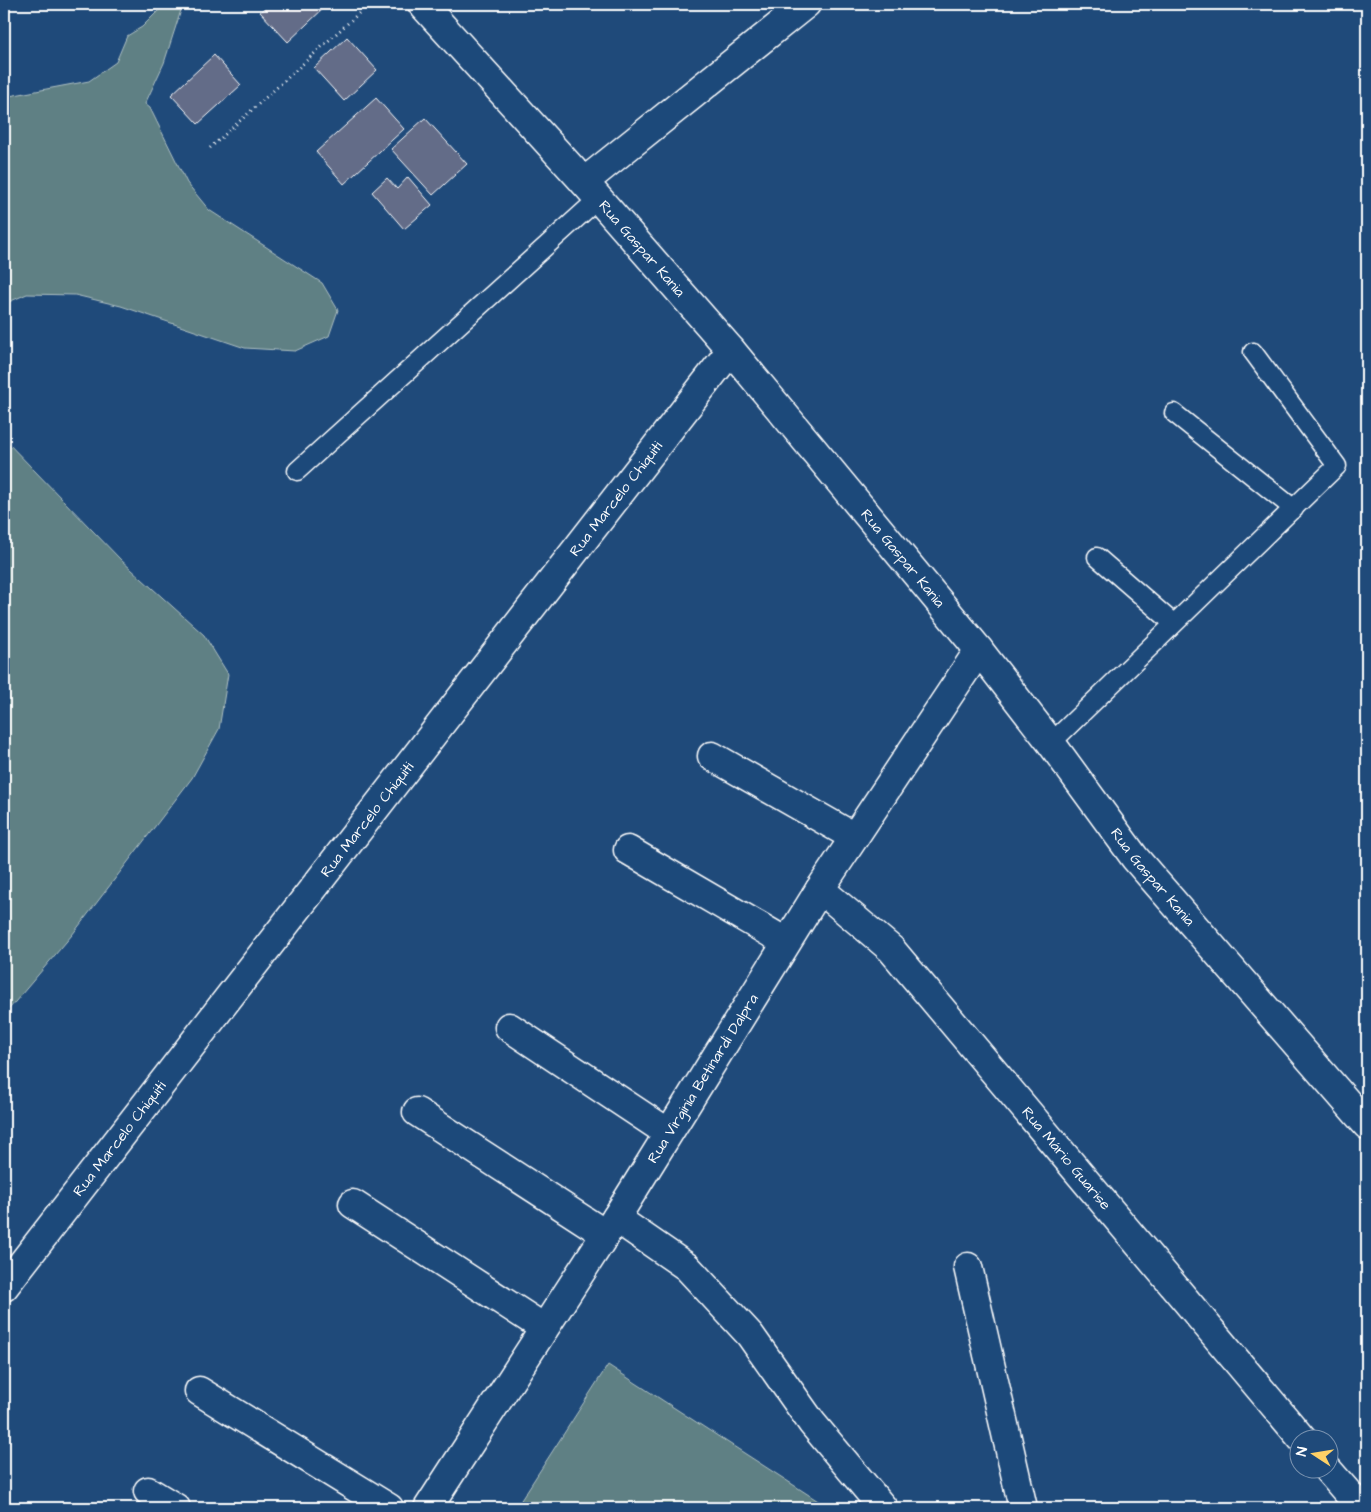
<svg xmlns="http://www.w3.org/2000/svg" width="1371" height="1512" font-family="'Architects Daughter',sans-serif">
<rect width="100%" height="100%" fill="#1f4a7a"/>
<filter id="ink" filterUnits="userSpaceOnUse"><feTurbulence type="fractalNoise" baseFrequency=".02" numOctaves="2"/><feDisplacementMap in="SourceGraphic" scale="10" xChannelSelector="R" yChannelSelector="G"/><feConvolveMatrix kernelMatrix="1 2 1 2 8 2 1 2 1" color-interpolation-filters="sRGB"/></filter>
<g filter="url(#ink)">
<!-- green -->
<g fill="#5f8084" stroke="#afc0c2">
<path d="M165,4H183L164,63L145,104L150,108L187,183L209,210L322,283L338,310L329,336L295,351L245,348L121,306L75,295L27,294L4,304V97L89,81L116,62L127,36L142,27Z"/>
<path d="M4,439L121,560L204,635L228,674L219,729L192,778L72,935L4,1015Z"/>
<path d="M608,1365L829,1508H516Z"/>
</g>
<!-- building -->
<g fill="#646c88" stroke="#fff">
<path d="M269,4H324L326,6L288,42L260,12Z"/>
<path d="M347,37L377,70L344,101L314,68Z"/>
<path d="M214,55L241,85L198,124L171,95Z"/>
<path d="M376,98L404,129L344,184L316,152Z"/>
<path d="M425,118L467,164L433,195L391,149Z"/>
<path d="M408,177L432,205L404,229L372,192L387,178L397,189Z"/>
</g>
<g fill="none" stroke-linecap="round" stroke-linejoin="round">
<defs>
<g id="service">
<path d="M1174,413L1294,509"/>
<path d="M297,471L598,199"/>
<path d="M1097,557L1173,623"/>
<path d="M1051,743L1337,466L1253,352"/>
</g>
<g id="minor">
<path id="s1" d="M422,4L584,182L731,350L979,650L1051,743L1135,858L1367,1125"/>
<path d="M584,182L806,4"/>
<path d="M712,756L854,837"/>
<path d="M628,850L786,942"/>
<path id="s2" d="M820,889L891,949L1303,1440"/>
<path d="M509,1027L667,1132"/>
<path d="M417,1112L605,1234"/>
<path d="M353,1204L544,1328"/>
<path d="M616,1218L687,1267L750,1335L812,1423L883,1508"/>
<path d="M968,1267L1023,1508"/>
<path id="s3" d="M4,1287L731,350"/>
<path d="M199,1391L389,1508"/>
<path d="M1328,1470L1361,1508"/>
<path d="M148,1491L176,1508"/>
<path id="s4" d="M428,1508L616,1218L820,889L979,650"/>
</g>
</defs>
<!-- service casing -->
<use href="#service" stroke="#fff" stroke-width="21"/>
<!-- minor casing -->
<use href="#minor" stroke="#fff" stroke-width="31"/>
<!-- path -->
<path stroke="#fff" stroke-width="3" stroke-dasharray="1 4" stroke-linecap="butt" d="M210,148L369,4"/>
<!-- service -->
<use href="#service" stroke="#1f4a7a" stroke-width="18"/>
<!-- minor -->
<use href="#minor" stroke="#1f4a7a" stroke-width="28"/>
</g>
</g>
<g text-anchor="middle" stroke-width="5" stroke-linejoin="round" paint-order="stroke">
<!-- street labels -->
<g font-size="15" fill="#fff" stroke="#1f4a7a">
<text dy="5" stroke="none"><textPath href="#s1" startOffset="329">Rua Gaspar Kania</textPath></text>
<text dy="5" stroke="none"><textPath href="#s3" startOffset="998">Rua Marcelo Chiquiti</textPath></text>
<text dy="5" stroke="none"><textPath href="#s1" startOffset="734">Rua Gaspar Kania</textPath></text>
<text dy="5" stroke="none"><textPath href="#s3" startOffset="592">Rua Marcelo Chiquiti</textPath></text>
<text dy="5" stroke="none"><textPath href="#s1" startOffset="1139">Rua Gaspar Kania</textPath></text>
<text dy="5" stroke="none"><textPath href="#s4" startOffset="510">Rua Virginia Betinardi Dalpra</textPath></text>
<text dy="5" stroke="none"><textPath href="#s3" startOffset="188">Rua Marcelo Chiquiti</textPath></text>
<text dy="5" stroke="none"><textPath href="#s2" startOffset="366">Rua Mário Guarise</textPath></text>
</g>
</g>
<!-- margin -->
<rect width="1371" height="1512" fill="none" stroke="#1f4a7a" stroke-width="20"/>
<rect x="10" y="10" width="1351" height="1492" fill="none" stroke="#fff" stroke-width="2" filter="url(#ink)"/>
<!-- north arrow -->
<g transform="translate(1314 1454) rotate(282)"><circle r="24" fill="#1f4a7a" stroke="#7992af"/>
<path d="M0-4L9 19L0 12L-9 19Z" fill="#ffd166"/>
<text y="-8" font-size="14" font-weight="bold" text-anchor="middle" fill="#ffffff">N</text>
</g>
</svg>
